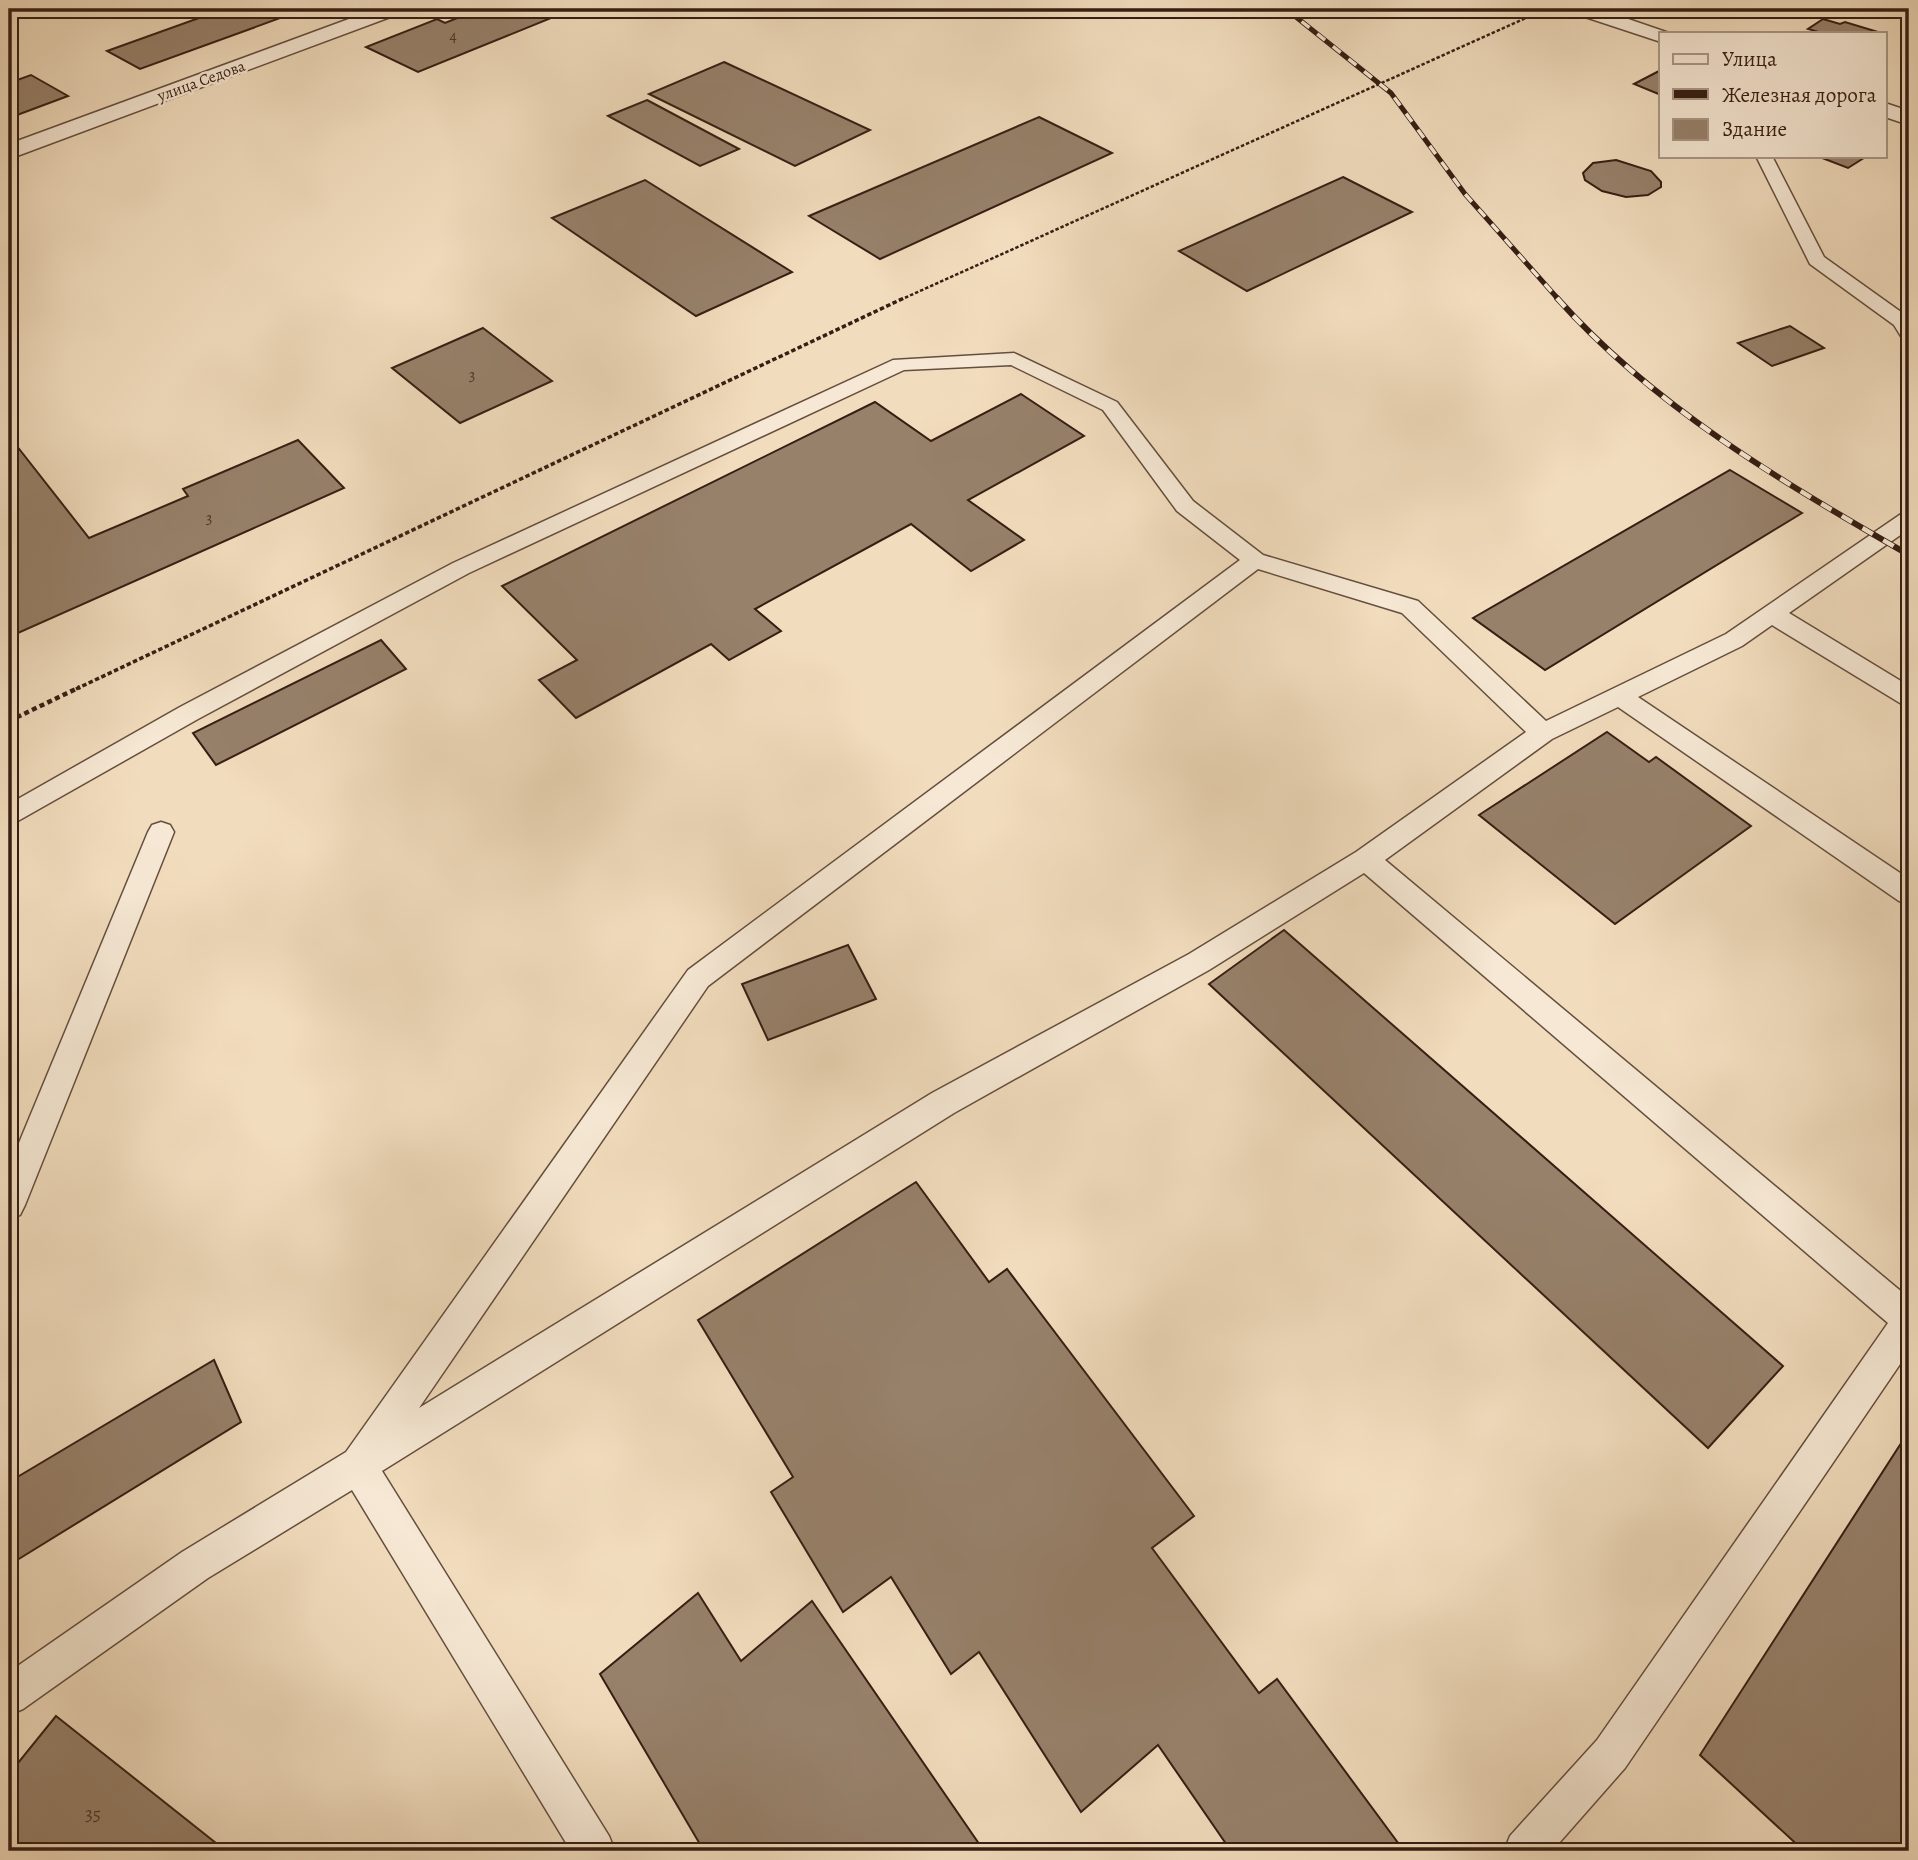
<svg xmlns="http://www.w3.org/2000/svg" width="1918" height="1860" font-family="Alegreya,serif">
<rect width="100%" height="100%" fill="#f1dcbd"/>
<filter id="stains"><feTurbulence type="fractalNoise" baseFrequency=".00286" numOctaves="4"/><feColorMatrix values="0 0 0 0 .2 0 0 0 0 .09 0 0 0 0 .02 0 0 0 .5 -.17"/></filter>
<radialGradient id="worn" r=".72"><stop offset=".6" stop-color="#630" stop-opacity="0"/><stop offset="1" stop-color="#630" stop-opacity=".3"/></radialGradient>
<!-- building -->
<g fill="#97816b" stroke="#361e13" stroke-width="2">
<path d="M224,9H285L294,13L140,69L107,51Z"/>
<path d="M480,9H540L556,16L418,72L366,47L437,19L445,23Z"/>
<path d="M1823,19L1840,24L1845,22L1878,32L1822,33L1808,29Z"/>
<path d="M724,62L870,130L795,166L649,94Z"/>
<path d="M1661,70V95L1634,84Z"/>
<path d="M31,75L68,96L9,118V83Z"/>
<path d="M647,100L739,149L700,166L608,116Z"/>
<path d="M1039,117L1112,153L880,259L809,216Z"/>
<path d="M1817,156H1867L1848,168Z"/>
<path d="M1616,160L1651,171L1661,182V187L1648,195L1626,197L1602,191L1585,180L1583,173L1593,163Z"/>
<path d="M1343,177L1412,212L1247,291L1179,251Z"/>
<path d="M645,180L792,272L696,316L552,218Z"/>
<path d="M1790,326L1824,348L1772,366L1738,343Z"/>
<path d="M483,328L552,381L460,423L392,368Z"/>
<path d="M1021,394L1084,436L968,500L1024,540L971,571L911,524L755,609L781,631L729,660L711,644L576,718L539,680L577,660L502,586L875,402L931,441Z"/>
<path d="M9,436L89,538L188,496L183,489L298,440L344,488L9,637Z"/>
<path d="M1730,470L1802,513L1545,670L1473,618Z"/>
<path d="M381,640L406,669L216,765L193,733Z"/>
<path d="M1607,732L1649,762L1656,757L1751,826L1615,924L1479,815Z"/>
<path d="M1284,930L1783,1366L1708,1448L1209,984Z"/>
<path d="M848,945L876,999L768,1040L742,984Z"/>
<path d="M916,1182L989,1282L1007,1269L1194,1516L1152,1548L1259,1693L1277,1679L1404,1851H1231L1158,1745L1081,1812L979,1652L951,1674L891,1577L843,1612L771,1492L793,1477L698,1320Z"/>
<path d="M214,1360L241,1422L9,1565V1482Z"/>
<path d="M1909,1431V1851H1804L1700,1755Z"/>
<path d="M698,1593L741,1661L812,1601L984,1851H704L600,1674Z"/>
<path d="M56,1716L226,1851H9V1774Z"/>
</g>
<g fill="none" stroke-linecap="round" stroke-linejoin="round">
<defs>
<g id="service">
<path d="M1756,156H1772L1824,257L1908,317L1909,340L1902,338L1894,325L1810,264Z"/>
<path d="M1014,353L1117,402L1193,501L1263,555L1418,601L1546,721L1726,634L1901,514L1909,512V529L1789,613L1909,686V706L1900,703L1772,625L1742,646L1638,697L1909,879V904L1899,901L1618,707L1552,739L1385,860L1909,1298V1351L1625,1768L1552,1851H1504L1510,1836L1597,1740L1888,1323L1364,873L1209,970L954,1113L382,1471L609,1836L615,1851H571L352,1490L208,1578L23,1709L9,1715V1672L182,1552L346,1452L688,970L1240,560L1177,511L1103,410L1011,365L904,370L469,573L198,719L9,826V804L180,707L453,563L893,360ZM1258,569L1402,613L1526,732L1356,852L1189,954L932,1093L419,1408L708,986Z"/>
<path d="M161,822L170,825L174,832L25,1205L20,1215L9,1220V1167L148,832L152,825Z"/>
</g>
<g id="minor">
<path d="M1570,9H1599L1669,33H1661V42L1573,13Z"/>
<path d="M1885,103L1909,111V125L1885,117Z"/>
</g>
<path id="tertiary" d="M376,9H404L401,13L9,159V144Z"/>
</defs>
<!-- service casing -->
<use href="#service" stroke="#654e3e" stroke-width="3"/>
<!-- minor casing -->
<use href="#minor" stroke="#654e3e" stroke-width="3"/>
<!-- tertiary casing -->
<use href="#tertiary" stroke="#654e3e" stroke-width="3"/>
<!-- path-far2 -->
<path stroke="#361e13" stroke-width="2.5" stroke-dasharray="3.5 2" stroke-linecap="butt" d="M900,300L1539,12"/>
<!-- path-far1 -->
<path stroke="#361e13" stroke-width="3.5" stroke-dasharray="4.5 2.5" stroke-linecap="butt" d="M76,689L904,298"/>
<!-- path -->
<path stroke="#361e13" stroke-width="4.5" stroke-dasharray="5 3.5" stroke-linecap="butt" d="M9,721L80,687"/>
<!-- service -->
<use href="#service" fill="#f6e8d4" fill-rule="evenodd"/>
<!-- minor -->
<use href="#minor" fill="#f6e8d4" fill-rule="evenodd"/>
<!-- tertiary -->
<use href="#tertiary" fill="#f6e8d4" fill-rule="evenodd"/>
<defs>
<path id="rail-far1" d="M1286,9L1391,93L1465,194L1559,300"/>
<path id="rail" d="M1557,298C1654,407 1784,483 1909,555"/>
</defs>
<!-- rail-far1 casing -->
<use href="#rail-far1" stroke="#361e13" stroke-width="5"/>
<!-- rail casing -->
<use href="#rail" stroke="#361e13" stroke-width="6"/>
<!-- rail-far1 -->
<use href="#rail-far1" stroke="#f6e8d4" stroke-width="3.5" stroke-dasharray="10" stroke-linecap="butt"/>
<!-- rail -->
<use href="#rail" stroke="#f6e8d4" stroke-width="4.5" stroke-dasharray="12" stroke-linecap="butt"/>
</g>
<g text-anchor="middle" stroke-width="5" stroke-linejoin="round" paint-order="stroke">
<!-- number labels -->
<g font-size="16" fill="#4e3729">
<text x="453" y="41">4</text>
<text x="472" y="380">3</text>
<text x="209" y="523">3</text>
</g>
<!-- far-street labels -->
<g font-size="16" fill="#361e13" stroke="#f6e8d4">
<text transform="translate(201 80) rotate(-20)" y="6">улица Седова</text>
</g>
<!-- near-number labels -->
<g font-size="19" fill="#4e3729">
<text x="93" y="1820">35</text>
</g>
</g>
<!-- margin -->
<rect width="1918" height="1860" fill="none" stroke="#f1dcbd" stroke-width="35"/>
<rect x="10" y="10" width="1897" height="1839" fill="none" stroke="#361e13" stroke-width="3.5"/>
<rect x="18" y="18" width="1883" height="1825" fill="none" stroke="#361e13" stroke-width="2"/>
<!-- legend -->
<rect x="1659" y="32" width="228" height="126" fill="#f6e8d4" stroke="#a99787" stroke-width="2"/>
<rect x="1673" y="54" width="35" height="10" fill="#f6e8d4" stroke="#a99787" stroke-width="2"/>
<text x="1722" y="66" font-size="21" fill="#361e13">Улица</text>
<rect x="1673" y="89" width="35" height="10" fill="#361e13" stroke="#a99787" stroke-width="2"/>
<text x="1722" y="102" font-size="21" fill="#361e13">Железная дорога</text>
<rect x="1673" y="119" width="35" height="21" fill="#97816b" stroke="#a99787" stroke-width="2"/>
<text x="1722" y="136" font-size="21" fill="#361e13">Здание</text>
<rect width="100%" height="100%" filter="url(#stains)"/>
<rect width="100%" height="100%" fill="url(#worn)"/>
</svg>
